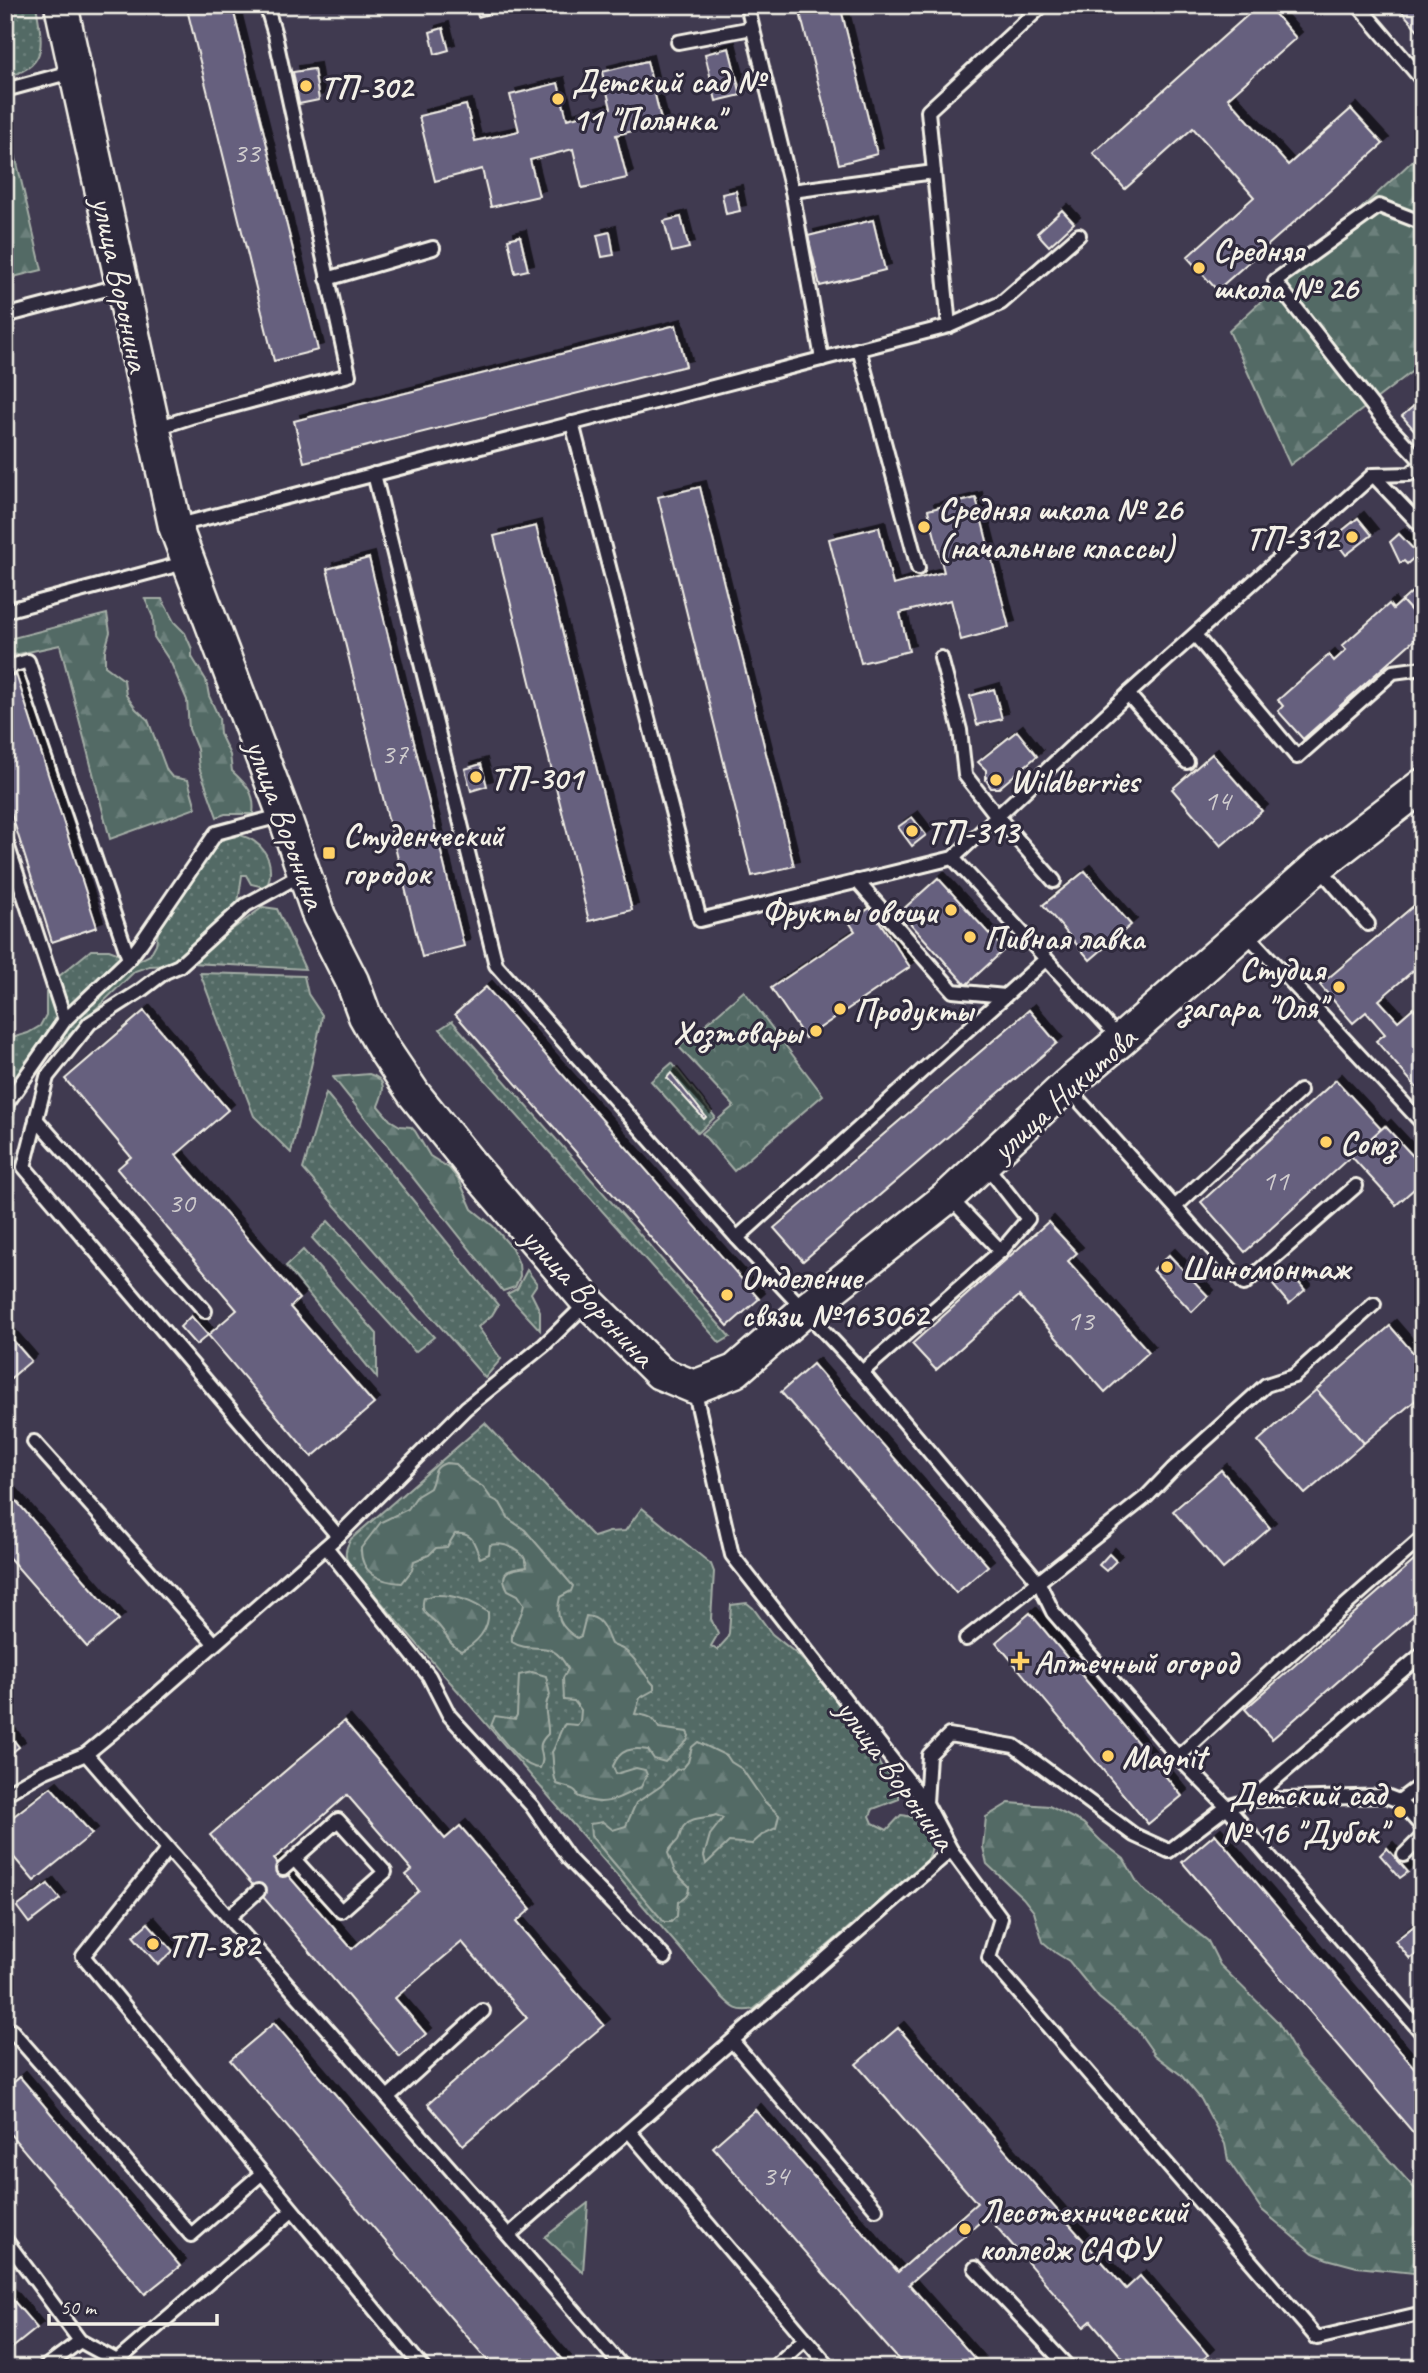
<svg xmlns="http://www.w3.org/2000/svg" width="1428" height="2373" font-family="Caveat,sans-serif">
<defs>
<pattern id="grass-dots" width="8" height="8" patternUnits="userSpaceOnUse" patternTransform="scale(1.75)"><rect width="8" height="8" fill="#536a65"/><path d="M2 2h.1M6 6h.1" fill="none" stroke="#6c807b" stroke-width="1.8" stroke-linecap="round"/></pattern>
<pattern id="forest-firs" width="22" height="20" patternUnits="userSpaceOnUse" patternTransform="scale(1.75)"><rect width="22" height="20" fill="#536a65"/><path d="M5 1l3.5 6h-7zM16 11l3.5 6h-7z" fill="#6c807b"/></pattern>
<pattern id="park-crowns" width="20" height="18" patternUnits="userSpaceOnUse" patternTransform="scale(1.75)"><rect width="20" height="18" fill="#536a65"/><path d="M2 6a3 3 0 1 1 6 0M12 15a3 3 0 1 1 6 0" fill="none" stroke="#6c807b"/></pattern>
<filter id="shadow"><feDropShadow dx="6" dy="-6" stdDeviation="0" flood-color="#0009"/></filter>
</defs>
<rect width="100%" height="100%" fill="#403a50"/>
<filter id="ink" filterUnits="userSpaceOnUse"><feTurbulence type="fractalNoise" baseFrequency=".0143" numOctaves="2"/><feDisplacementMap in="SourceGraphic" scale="14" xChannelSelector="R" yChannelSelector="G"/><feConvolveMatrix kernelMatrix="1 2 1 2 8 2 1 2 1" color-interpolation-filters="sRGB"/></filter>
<g filter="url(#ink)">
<!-- grass -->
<g fill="url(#grass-dots)" stroke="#a4aea6" stroke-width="2">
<path d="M5,5H36C42,42 50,67 5,77Z"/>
<path d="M233,834C259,837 276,857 268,884L264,887L251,884L246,875H242L238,903L171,965L149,966L135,971L27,1076L16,1094L13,1131L16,1161L7,1183L5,1040L28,1033L40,1026L46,1015V992L52,982L91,950H109L138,961L150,955L156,944L160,921L212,843Z"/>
<path d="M263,907L277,909L305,969L192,963L197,955Z"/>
<path d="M200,973L304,976L308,994L322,1015L321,1023L291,1153L254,1116Z"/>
<path d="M452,1021L730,1337L720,1343L440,1029Z"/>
<path d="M672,1063L715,1117L698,1133L651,1081Z"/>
<path d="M326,1093L498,1305L492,1315L478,1327L501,1359L485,1378L303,1169Z"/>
<path d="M328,1221L434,1337L415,1352L312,1238Z"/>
<path d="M303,1250L377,1334V1378L286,1266Z"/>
<path d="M527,1270L537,1284L531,1293L540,1311V1330L507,1294L517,1289Z"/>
<path d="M485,1423L594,1537L609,1532L625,1531L642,1508L711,1564L714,1572L711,1619L718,1634L711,1646L717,1650L727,1639L729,1633L731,1605L747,1603L753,1608L772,1634L798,1655L829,1688L842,1697L852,1720L863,1731L881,1767L899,1783V1799L873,1809L870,1816L873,1823L887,1830L901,1815C924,1816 940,1840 927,1860L754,2009C738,2013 733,2008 722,1997L349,1565C344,1555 345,1549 351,1539Z"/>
</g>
<!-- forest -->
<g fill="url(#forest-firs)" stroke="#a4aea6" stroke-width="2">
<path d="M5,141L14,150L42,270L5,279Z"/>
<path d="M1423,151V363L1290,465L1229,331Z"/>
<path d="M145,599H162L174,622L185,633L192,649V657L206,680L209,696L219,718L220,734L230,755L232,771C246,784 256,793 253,814H225L217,817L199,767L197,749L189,729L187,700L171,663L154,637L153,617Z"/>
<path d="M107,614L110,632L105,650V666L124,680L126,695L136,709L148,720L167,771L172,777L188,780L196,808L110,839L60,645L5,657V640Z"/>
<path d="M369,1074C388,1079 384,1092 378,1106L390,1120L400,1126L411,1127L415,1131L430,1156L449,1168L460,1182L472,1209L493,1226L512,1248L519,1264L520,1276L515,1287L503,1291L333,1077Z"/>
<path d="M446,1463L456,1464L460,1468L466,1476L483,1487L491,1498L500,1503L509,1519L525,1530L573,1586L571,1591L560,1597C555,1617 560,1627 577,1638L581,1636L586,1616C603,1617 605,1631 611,1644C616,1647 623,1648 627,1652C639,1662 644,1675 654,1685V1690L640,1698L635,1714C648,1716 653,1716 659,1728L687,1732L689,1736L687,1741L665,1762L654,1759L648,1750C632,1747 620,1749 613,1766L616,1774L636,1768L645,1770L647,1775L641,1787C621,1797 606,1808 582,1798C572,1794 582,1796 574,1790C570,1787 562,1786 557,1784C552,1775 554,1762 552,1752C558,1743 558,1732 565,1724L577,1725L580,1722L581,1710L574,1701L564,1700L563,1678L568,1669C551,1635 533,1656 512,1642C510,1628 523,1617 524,1604L518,1595L508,1590C496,1569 514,1569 527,1567C526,1550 505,1542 490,1545L489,1554L480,1558C474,1544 474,1532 455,1534L447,1547L436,1548L429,1555L414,1561L412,1570L402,1583C380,1582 360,1573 361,1548L381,1522L408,1509L417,1496L430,1488C436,1476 431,1468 446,1463Z"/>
<path d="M434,1595C454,1594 472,1601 488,1612C490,1629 476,1644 461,1651C447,1643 448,1636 439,1626C430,1615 419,1615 424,1598Z"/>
<path d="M532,1672L546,1676L550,1695C541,1709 549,1718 548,1734C532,1749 548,1753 540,1768C521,1768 503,1739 491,1726L495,1716L515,1719L517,1715L519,1675Z"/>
<path d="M698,1742L727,1756L731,1762L742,1769L764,1801L779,1815L776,1828L763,1834L752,1844L729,1842L706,1864L704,1856L710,1835L723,1818L716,1815C706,1819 692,1816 685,1825C680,1829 681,1835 678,1840C674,1845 670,1847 668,1853L675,1872L689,1886C689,1895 686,1898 678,1902L677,1916L671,1922H664L591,1836L590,1824L603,1822L613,1830L626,1826L636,1803L661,1786L676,1770L683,1768L688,1762L692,1747Z"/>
<path d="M1009,1803L1049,1806L1083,1823L1101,1841L1124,1859L1137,1882L1146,1892L1208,1941L1220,1965L1278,2022L1299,2059L1363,2128L1381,2151L1423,2198V2274L1357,2267L1327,2259L1313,2253L1262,2210L1228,2160L1225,2144L1201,2099L1181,2075L1155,2055L1136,2028L1099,1998L1069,1961L1056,1953L1043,1942L1034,1912L1023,1898L987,1864L983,1847L986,1817Z"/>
</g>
<!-- park -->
<g fill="url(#park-crowns)" stroke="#a4aea6" stroke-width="2">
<path d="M744,991L823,1095L734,1171L702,1133L734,1106L679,1047Z"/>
<path d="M588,2203L583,2272L545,2237Z"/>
</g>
<!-- building -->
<g fill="#66607e" stroke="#f4f1e8" stroke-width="2" fill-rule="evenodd" filter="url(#shadow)">
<path d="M186,5H232L318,350L274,361Z"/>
<path d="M475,5H499L500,11L478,17Z"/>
<path d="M534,5H563L564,9L537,16Z"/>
<path d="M798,5H840L877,154L839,164Z"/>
<path d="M1259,5H1267L1296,38L1228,98L1288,165L1351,109L1383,144L1217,290L1187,257L1254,197L1193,128L1125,189L1093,153Z"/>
<path d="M1396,5H1423V36Z"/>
<path d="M443,28L449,50L435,54L430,32Z"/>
<path d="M729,48L741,95L716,101L705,54Z"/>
<path d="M647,61L662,124L616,135L627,178L582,188L573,149L530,160L539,196L491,207L482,169L435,181L419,116L466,105L475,141L519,131L510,95L558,83L567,119L611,108L602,72Z"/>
<path d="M314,69L319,100L299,104L293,72Z"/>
<path d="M736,191L740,211L726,214L722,194Z"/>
<path d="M1062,210L1074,223L1049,246L1037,233Z"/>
<path d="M681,217L689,248L672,252L664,221Z"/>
<path d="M873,220L885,270L820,286L808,236Z"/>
<path d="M610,232L614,255L602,257L597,235Z"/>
<path d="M520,236L528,270L515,273L508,239Z"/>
<path d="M676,325L686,366L304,462L294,421Z"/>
<path d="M1423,398V440L1402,416Z"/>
<path d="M700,487L794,866L752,876L658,497Z"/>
<path d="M976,498L1009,627L961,640L951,600L900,613L909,651L861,663L829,539L879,527L893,585L944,572L928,510Z"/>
<path d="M1358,518L1372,535L1346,555L1333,538Z"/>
<path d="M536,526L632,910L589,921L494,536Z"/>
<path d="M1399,534L1418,554L1407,564L1404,561L1400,563L1390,542Z"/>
<path d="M369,558L464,946L422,957L327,569Z"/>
<path d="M1423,582V624L1402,601Z"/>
<path d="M1402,601L1423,624V632L1303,739L1278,711L1283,706L1278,700L1329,655L1334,661L1346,650L1342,646L1389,604L1393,609Z"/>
<path d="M16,674L97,927L52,942L5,794V678Z"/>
<path d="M994,689L1002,719L977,725L970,696Z"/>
<path d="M1017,731L1037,756L999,788H991L986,780V770L978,762Z"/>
<path d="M1212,754L1262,811L1221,846L1172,789Z"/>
<path d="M481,764L487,786L471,791L465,769Z"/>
<path d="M912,817L926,835L912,846L898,827Z"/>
<path d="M1085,871L1131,925L1090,960L1043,905Z"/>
<path d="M938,878L1004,950L966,985L900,912Z"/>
<path d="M1423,898V962L1379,1000L1398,1021L1413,1008L1423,1019V1095L1376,1041L1385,1034L1366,1012L1353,1023L1320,985Z"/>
<path d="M870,908L910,967L805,1038L771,988L855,931L849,922Z"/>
<path d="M486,987L759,1299L728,1326L455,1014Z"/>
<path d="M1029,1010L1057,1043L803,1261L774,1228Z"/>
<path d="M144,1011L228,1110L176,1155L299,1299L290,1307L374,1404L312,1457L208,1335L237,1310L117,1169L131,1157L65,1079Z"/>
<path d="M671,1073L706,1117L704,1119L667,1078Z"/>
<path d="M1336,1080L1381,1129L1245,1252L1201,1202Z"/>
<path d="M1385,1126L1423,1167V1181L1396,1205L1351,1156Z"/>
<path d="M1048,1222L1077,1253L1068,1261L1149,1352L1105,1392L1019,1296L936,1370L912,1344Z"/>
<path d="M1169,1255L1208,1296L1192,1312L1153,1270Z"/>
<path d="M1289,1271L1305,1290L1289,1304L1273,1285Z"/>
<path d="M191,1316L208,1335L196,1345L180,1327Z"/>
<path d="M1390,1326L1423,1364V1394L1364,1443L1316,1390Z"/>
<path d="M5,1331L31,1361L5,1383Z"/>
<path d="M813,1364L988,1566L956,1593L781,1392Z"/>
<path d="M1316,1390L1364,1443L1305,1494L1258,1441Z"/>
<path d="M1221,1470L1270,1528L1223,1569L1173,1511Z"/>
<path d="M5,1488L119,1620L87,1647L5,1553Z"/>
<path d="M1423,1553V1607L1272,1739L1245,1709Z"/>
<path d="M1109,1554L1116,1561L1106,1571L1099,1565Z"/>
<path d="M1030,1613L1182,1796L1148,1824L996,1642Z"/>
<path d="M344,1721L445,1839L460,1826L531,1909L516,1922L604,2025L463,2145L428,2104L527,2018L462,1942L395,1998L426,2034L400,2057L210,1835ZM347,1795L412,1870L406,1875L419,1891L352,1949L274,1859Z"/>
<path d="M5,1729L19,1747L5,1758Z"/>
<path d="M51,1787L92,1834L34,1881L5,1847V1823Z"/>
<path d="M1215,1834L1423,2078V2144L1182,1862Z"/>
<path d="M1387,1848L1408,1872L1400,1878L1380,1855Z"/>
<path d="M48,1884L60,1899L29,1923L17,1907Z"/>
<path d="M1423,1919V1949L1410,1959L1395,1941Z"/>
<path d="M148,1923L173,1951L158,1965L133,1936Z"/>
<path d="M274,2023L565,2362L557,2368H494L230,2060Z"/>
<path d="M898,2028L1126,2289L1140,2276L1208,2355L1194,2368H1131L1091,2321L1084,2327L987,2216L909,2284L983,2368H906L713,2147L755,2110L898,2272L977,2203L856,2064Z"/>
<path d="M20,2077L180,2266L145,2294L5,2128V2090Z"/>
<path d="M7,2293L37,2328L5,2354V2295Z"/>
</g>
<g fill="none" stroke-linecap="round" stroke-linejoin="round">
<defs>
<g id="lane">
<path d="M747,5L792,191L934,172"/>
<path d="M1358,5L1423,81"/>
<path d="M678,42L752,28"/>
<path d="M5,90L75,71"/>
<path d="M792,191L822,359"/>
<path d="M1423,223L1379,206L1275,281L1385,422L1423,463"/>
<path d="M327,279L433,248"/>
<path d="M5,316L122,285"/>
<path d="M949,326L928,111L1043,5"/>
<path d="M859,349L918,568"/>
<path d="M572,423L700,920L953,858L1128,694L1373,475L1410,474L1423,463"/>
<path d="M154,429L191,417L349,375L275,35L266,5"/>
<path d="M374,474L496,965L737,1238L862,1372L1038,1581L1053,1612L1178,1757L1227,1807L1423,2034"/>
<path d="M1373,475L1423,528"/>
<path d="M175,526L949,326L1001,303L1079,235"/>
<path d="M5,611L188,562"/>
<path d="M1195,635L1297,757L1393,672L1423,668"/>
<path d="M941,658L960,730L965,775L997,816L1054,881"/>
<path d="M5,668L28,661L129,959"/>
<path d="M1128,694L1187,762"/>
<path d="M5,838L65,1020"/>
<path d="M953,858L1121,1040"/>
<path d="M1318,866L1368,924"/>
<path d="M304,873L246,905L179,966L165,972L140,991L90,1023L47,1077L24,1167L338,1536"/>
<path d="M857,881L953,991L1005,996L1046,959"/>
<path d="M1245,932L1423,1124"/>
<path d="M1066,1086L1244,1284L1356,1186"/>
<path d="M5,1106L65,1020L129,959L141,943L216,833L284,815"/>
<path d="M36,1119L205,1311"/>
<path d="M985,1164L1028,1219L1001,1251"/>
<path d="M1176,1206L1300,1091"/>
<path d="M737,1238L1005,996"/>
<path d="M862,1372L1001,1251L949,1197"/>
<path d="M694,1388L732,1555L926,1803L951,1850L1001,1918L989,1958L1317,2338L1423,2313"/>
<path d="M34,1442L214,1643"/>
<path d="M326,1547L429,1676L449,1715L532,1806L569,1859L665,1958"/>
<path d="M966,1639L1147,1496L1173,1469L1266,1385L1294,1376L1374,1304"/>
<path d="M86,1754C263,1960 447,2161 623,2368"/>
<path d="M1178,1757L1278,1665L1423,1537"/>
<path d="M5,1794L43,1772L86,1754L137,1712L338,1536L466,1408L544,1345L588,1302"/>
<path d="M1251,1800L1386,1796L1399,1801L1423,1828"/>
<path d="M1399,1801L1423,1783"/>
<path d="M926,1803L929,1755L949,1735L1014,1746L1134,1835L1169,1851L1227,1807L1251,1800L1423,1653"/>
<path d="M168,1849L83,1956L423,2368"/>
<path d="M1404,1855L1423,1836"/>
<path d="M283,1869L338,1820L385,1872L341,1911L294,1859"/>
<path d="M229,1917L258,1891"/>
<path d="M5,2037L12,2031L191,2235L261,2174"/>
<path d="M732,2041L876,2209"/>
<path d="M388,2097L483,2011"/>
<path d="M629,2131L830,2368"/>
<path d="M510,2234L951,1850"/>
<path d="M5,2239L80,2341L117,2361L292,2211"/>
<path d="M975,2268L1069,2368"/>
<path d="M44,2368L80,2341"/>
<path d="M773,2368L805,2339"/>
</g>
<path id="secondary" d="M61,5L175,526L284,815L319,916L352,981L365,1016L383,1048L414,1094L471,1165L588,1302L660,1373L694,1387L735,1371L804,1311L949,1196L1066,1086L1121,1040L1318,866L1423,785"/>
</defs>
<!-- lane casing -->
<use href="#lane" stroke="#f4f1e8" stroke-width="18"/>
<!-- secondary casing -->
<use href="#secondary" stroke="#f4f1e8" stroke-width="37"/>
<!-- lane -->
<use href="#lane" stroke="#2f2a3d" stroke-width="12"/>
<!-- secondary -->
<use href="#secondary" stroke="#2f2a3d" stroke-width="32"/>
</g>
</g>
<!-- markers -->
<g fill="#ffd166" stroke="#2f2a3d" stroke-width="2.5">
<circle cx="306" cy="86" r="7"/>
<circle cx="558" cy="99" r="7"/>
<circle cx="1199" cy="268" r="7"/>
<circle cx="924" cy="527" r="7"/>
<circle cx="1352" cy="537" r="7"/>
<circle cx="476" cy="777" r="7"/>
<circle cx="996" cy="780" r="7"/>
<circle cx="912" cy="831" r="7"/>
<rect x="322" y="846" width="14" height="14" rx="3.5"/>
<circle cx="951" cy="910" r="7"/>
<circle cx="970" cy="937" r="7"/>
<circle cx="1339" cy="987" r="7"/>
<circle cx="840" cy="1009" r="7"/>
<circle cx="816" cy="1031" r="7"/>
<circle cx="1326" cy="1142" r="7"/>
<circle cx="1167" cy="1267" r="7"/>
<circle cx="727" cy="1295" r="7"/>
<path d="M1016.5 1650.5h7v7h7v7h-7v7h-7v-7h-7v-7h7z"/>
<circle cx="1108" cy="1756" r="7"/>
<circle cx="1400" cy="1812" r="7"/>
<circle cx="153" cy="1944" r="7"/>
<circle cx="965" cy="2229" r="7"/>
</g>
<g text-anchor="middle" stroke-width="6" stroke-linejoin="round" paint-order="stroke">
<!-- number labels -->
<g font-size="30" fill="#d0cdce">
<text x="246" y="162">33</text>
<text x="394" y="763">37</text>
<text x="1217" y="810">14</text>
<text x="1275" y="1190">11</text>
<text x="181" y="1212">30</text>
<text x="1080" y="1330">13</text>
<text x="775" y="2185">34</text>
</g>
<!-- poi labels -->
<g font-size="33" font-weight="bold" fill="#f4f1e8" stroke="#2f2a3d" text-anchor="start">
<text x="572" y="92">Детский сад №<tspan x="572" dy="38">11 "Полянка"</tspan></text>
<text x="320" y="98">ТП-302</text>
<text x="1213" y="261">Средняя<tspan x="1213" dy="38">школа № 26</tspan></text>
<text x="938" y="520">Средняя школа № 26<tspan x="938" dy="38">(начальные классы)</tspan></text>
<text x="1338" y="549" text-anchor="end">ТП-312</text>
<text x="490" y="789">ТП-301</text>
<text x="1010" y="792">Wildberries</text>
<text x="926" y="843">ТП-313</text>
<text x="343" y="846">Студенческий<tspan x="343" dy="38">городок</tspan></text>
<text x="937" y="922" text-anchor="end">Фрукты овощи</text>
<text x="984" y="949">Пивная лавка</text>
<text x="1325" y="980" text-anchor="end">Студия<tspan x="1325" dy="38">загара "Оля"</tspan></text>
<text x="854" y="1021">Продукты</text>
<text x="802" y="1043" text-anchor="end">Хозтовары</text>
<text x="1340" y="1154">Союз</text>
<text x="1181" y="1279">Шиномонтаж</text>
<text x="741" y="1288">Отделение<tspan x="741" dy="38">связи №163062</tspan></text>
<text x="1034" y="1673">Аптечный огород</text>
<text x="1122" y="1768">Magnit</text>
<text x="1386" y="1805" text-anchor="end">Детский сад<tspan x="1386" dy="38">№ 16 "Дубок"</tspan></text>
<text x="167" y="1956">ТП-382</text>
<text x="979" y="2222">Лесотехнический<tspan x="979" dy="38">колледж САФУ</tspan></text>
</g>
<!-- street labels -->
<g font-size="33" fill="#f4f1e8" stroke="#2f2a3d">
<text transform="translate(122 284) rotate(78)" y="12">улица Воронина</text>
<text transform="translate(287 824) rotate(70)" y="12">улица Воронина</text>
<text transform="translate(1063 1093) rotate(-42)" y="12">улица Никитова</text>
<text transform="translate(589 1296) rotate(47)" y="12">улица Воронина</text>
<text transform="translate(897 1774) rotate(54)" y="12">улица Воронина</text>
</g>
</g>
<!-- margin -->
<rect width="1428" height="2373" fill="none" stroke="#2f2a3d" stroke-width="28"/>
<rect x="14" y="14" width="1400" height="2345" fill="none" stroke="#f4f1e8" stroke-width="2.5" filter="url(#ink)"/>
<!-- scale -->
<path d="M49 2314v10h168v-10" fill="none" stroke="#f4f1e8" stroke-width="3.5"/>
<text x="60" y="2314" font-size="21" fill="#f4f1e8" stroke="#2f2a3d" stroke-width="5" paint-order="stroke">50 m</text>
</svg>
